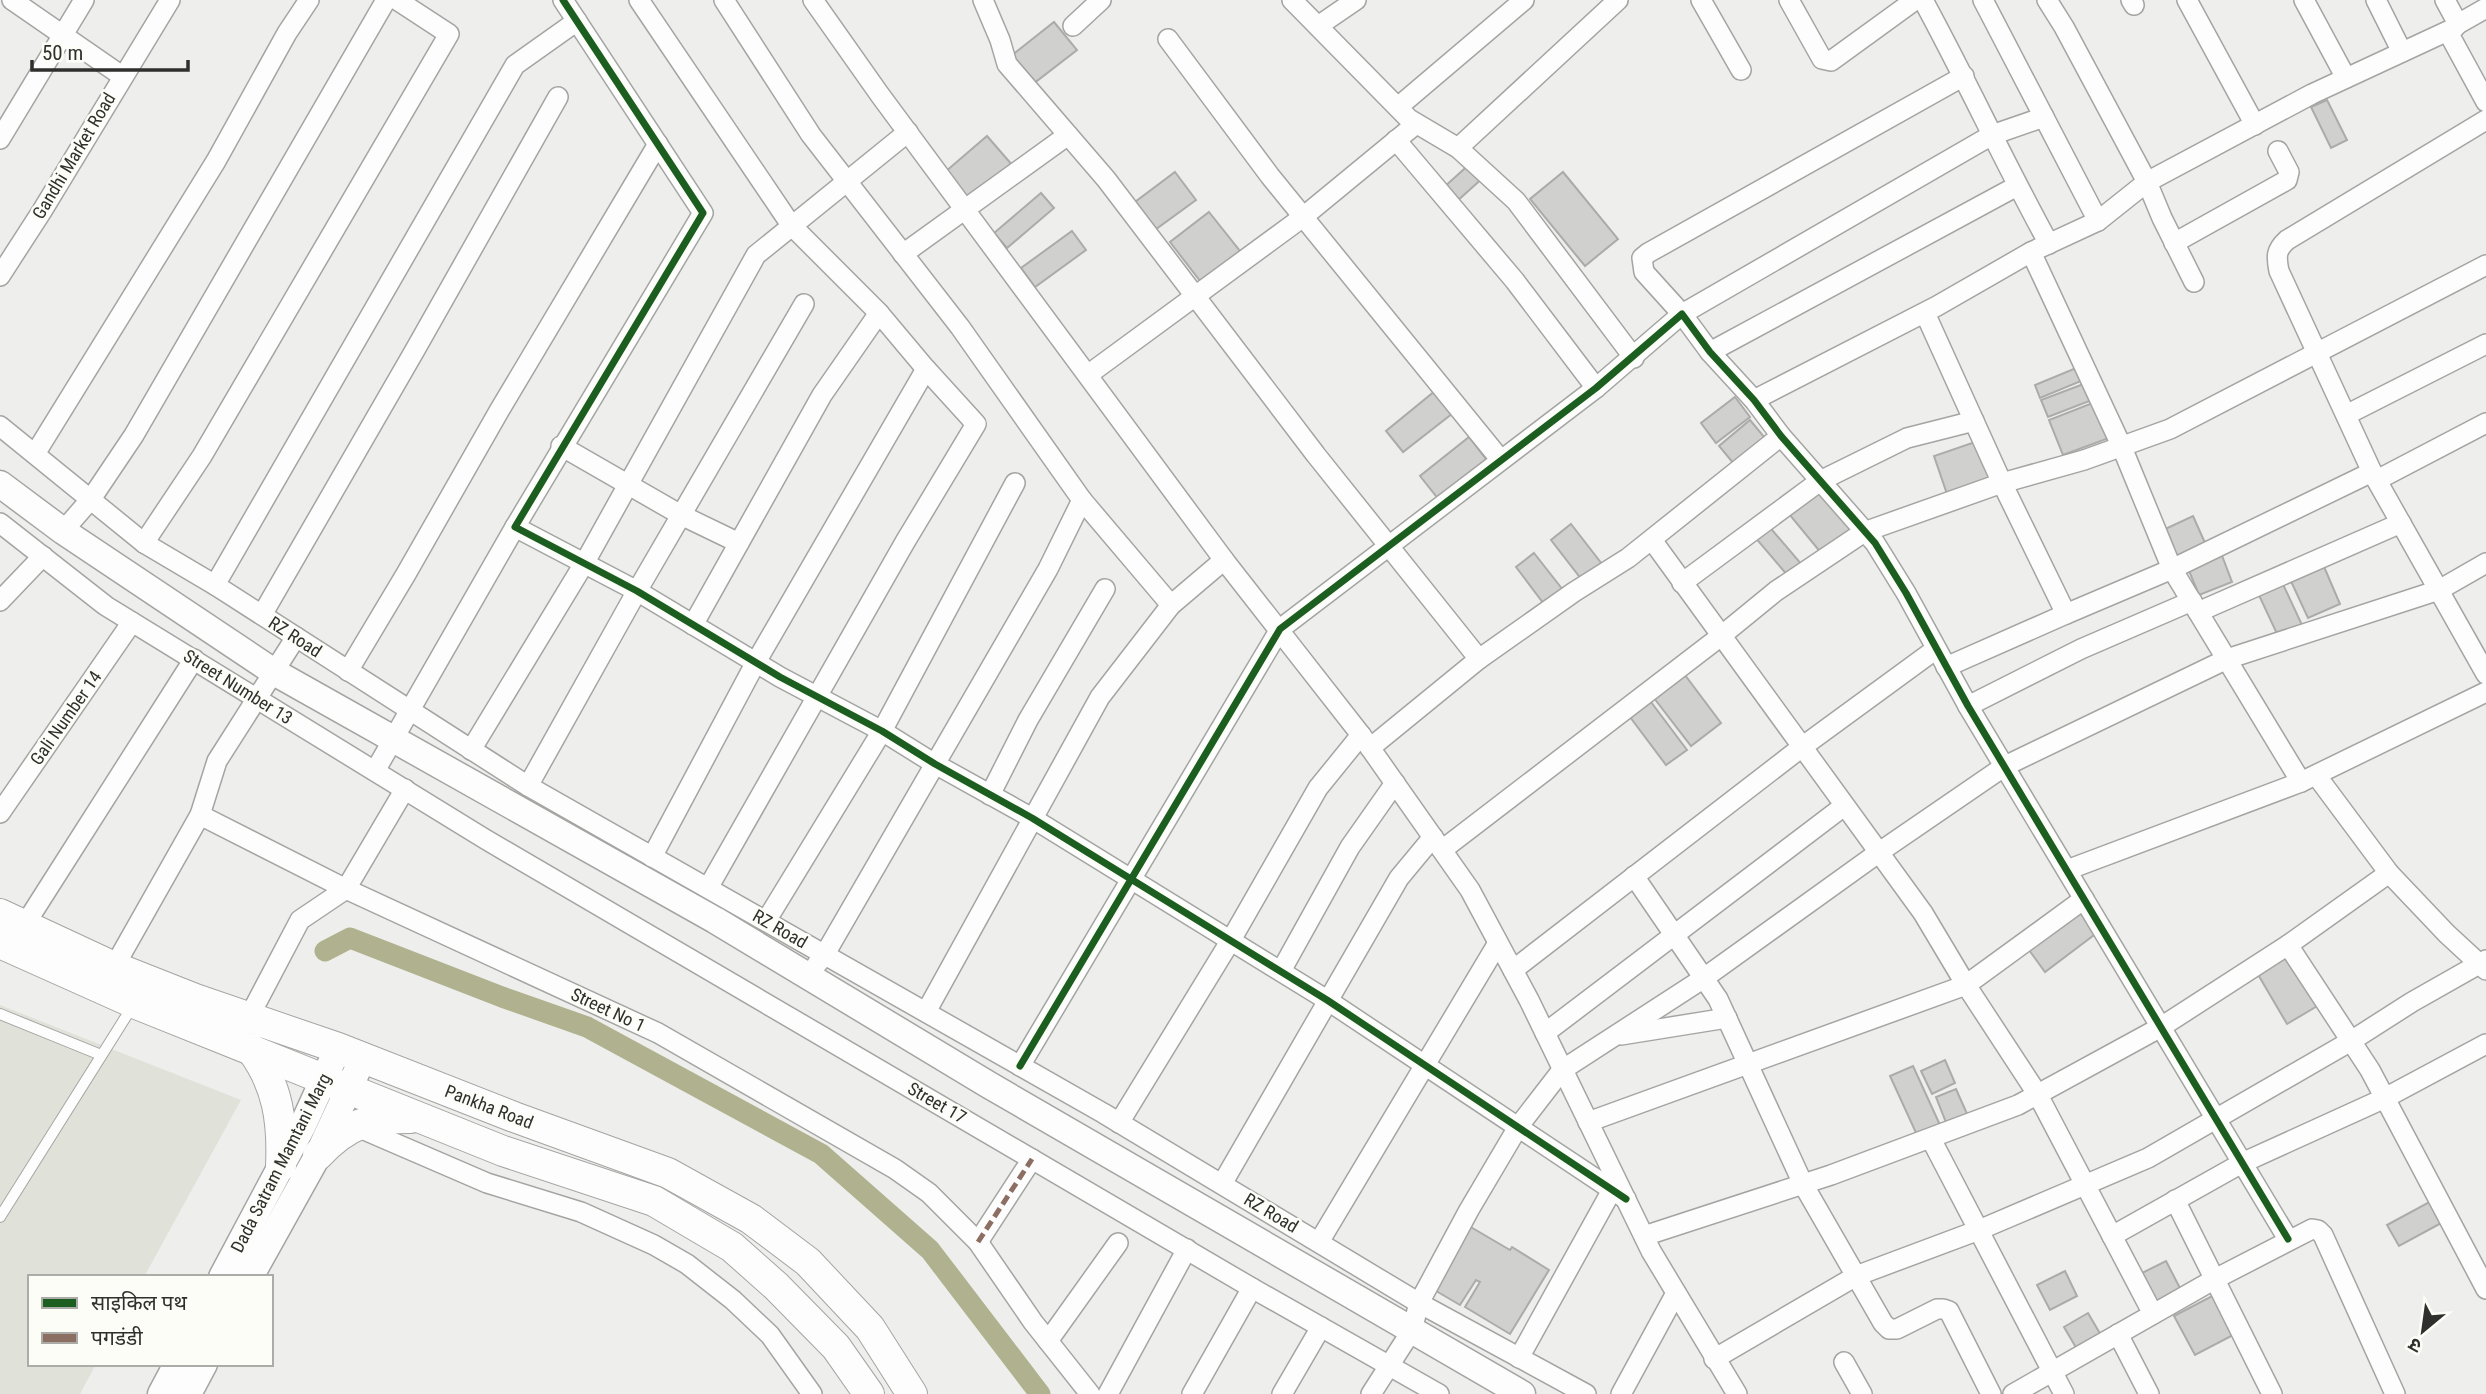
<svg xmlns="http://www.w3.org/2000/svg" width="2486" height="1394" font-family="'Roboto Condensed','Noto Sans Devanagari',sans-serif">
<rect width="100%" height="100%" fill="#eeefec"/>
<!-- built -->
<path fill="#e0e1d9" d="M0,1005L241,1100L144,1277H30V1364H96L80,1394H0Z"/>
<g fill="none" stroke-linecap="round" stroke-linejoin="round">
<!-- canal -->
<path stroke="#b0b18e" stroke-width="21" d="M325,951L350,938L502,997L587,1027L821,1154L930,1250L1040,1394"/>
</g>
<!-- building -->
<g fill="#d0d0ce" stroke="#abacaa" stroke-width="2">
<path d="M1054,22L1077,50L1033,84L1011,56Z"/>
<path d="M2327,100L2347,140L2331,148L2311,107Z"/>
<path d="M987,136L1013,166L970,202L945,172Z"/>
<path d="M1472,162L1485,176L1456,202L1443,188Z"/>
<path d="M1175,172L1196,200L1152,232L1131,205Z"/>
<path d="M1563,172L1618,239L1585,266L1530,199Z"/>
<path d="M1041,193L1054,208L1007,248L994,233Z"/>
<path d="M1209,212L1244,256L1204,286L1170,242Z"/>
<path d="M1072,231L1086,250L1035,287L1021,268Z"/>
<path d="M2076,368L2081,381L2040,398L2035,385Z"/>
<path d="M2086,383L2092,400L2048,417L2041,400Z"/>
<path d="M1435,391L1453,413L1403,452L1386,431Z"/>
<path d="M1735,397L1750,417L1716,443L1701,423Z"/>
<path d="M2095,402L2109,438L2063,455L2049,420Z"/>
<path d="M1750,420L1765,438L1734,464L1719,446Z"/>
<path d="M1469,437L1489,463L1440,501L1420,476Z"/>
<path d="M1978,441L1991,478L1947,494L1934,456Z"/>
<path d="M1820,489L1853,529L1822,554L1789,514Z"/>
<path d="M2193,516L2206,545L2176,558L2163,530Z"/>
<path d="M1571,524L1602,564L1582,580L1551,540Z"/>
<path d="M1767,524L1803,566L1789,577L1753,535Z"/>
<path d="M1534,553L1563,590L1544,604L1516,567Z"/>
<path d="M2221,553L2232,582L2199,595L2187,566Z"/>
<path d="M2322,562L2340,604L2308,618L2289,577Z"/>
<path d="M2281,580L2302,625L2278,636L2257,591Z"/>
<path d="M1685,675L1721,723L1691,746L1654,698Z"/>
<path d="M1648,698L1687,750L1666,765L1627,713Z"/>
<path d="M2082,910L2098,932L2045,972L2029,950Z"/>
<path d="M2288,953L2319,1005L2287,1024L2256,971Z"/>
<path d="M1945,1060L1955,1083L1932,1094L1921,1071Z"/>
<path d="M1913,1066L1940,1125L1917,1135L1890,1076Z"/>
<path d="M1956,1089L1968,1116L1947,1125L1936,1097Z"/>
<path d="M2433,1200L2445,1221L2399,1246L2387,1225Z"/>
<path d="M1469,1226L1510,1250L1512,1247L1549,1270L1510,1334L1465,1307L1480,1282L1476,1280L1460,1305L1431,1288Z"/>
<path d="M2166,1261L2182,1292L2155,1305L2140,1274Z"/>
<path d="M2065,1271L2077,1296L2050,1310L2037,1285Z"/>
<path d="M2214,1295L2235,1334L2195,1355L2174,1316Z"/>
<path d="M2088,1313L2102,1337L2078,1351L2064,1327Z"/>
</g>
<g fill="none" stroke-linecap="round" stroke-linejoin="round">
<defs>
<g id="lane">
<path d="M0,1014L101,1055"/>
<path d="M0,1217L132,1007"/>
</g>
<g id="street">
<path d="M12,0L122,76"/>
<path d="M563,0L703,213L515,527L637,591L780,677L882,731L935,764L1032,818L1327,1000L1626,1199"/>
<path d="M639,0L791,225L879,313L926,369L976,424L905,542L708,888"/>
<path d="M724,0L811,135L960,327L1082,500L1171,605"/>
<path d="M813,0L880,95L1224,560L1361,735L1470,890L1529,1000L1651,1251L1737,1394"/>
<path d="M983,0L1000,40L1007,64L1106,179L1316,455L1479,659L1574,592L1628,558L1781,436"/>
<path d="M1292,0L1409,119L1458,148L1516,201L1634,358"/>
<path d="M1701,0L1741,70"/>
<path d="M1789,0L1822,59L1831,61L1915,0"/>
<path d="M1923,0C1967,81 2005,164 2049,244"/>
<path d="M1983,0L2098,221"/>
<path d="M2047,0L2064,27L2147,182L2312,94L2452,29"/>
<path d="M2131,0L2134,5"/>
<path d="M2187,0L2255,125"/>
<path d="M2304,0L2346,78"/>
<path d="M2376,0L2402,52"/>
<path d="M2445,0L2458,24L2449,34L2486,102"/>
<path d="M2458,24L2486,8"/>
<path d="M1073,26L1101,0"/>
<path d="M1318,26L1356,0"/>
<path d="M1168,39L1270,176L1500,459"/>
<path d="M1964,76L1648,253L1642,258L1644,272L1682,314L1992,135L2044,117"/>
<path d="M1398,107L1524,0"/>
<path d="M2486,120L2287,240C2276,250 2276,256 2279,271L2372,472L2486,674"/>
<path d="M0,139L84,0"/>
<path d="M1396,140L1515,281L1596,388"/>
<path d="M1458,148L1618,0"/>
<path d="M2174,243L2287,180L2289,172L2278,151"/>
<path d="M2031,252L2121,445L2172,569L2372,472"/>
<path d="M903,254L1068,135"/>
<path d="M0,276L42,211L170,0"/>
<path d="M1925,313L2002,483L2066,614L2172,569L2301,782"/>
<path d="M1710,352L2017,186"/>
<path d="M1089,374L1303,217L1416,124"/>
<path d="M1754,400L1937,306L2031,252L2098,221L2147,182L2162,218L2194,282"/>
<path d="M2346,415L2486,344"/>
<path d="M0,426L144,543L215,585L528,786L1103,1113L1419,1303L1586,1394"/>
<path d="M561,446L681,515L739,543"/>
<path d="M35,454L216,161L287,33L309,0"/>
<path d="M2377,480L2486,423"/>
<path d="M0,523L106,606L485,839L1252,1288L1439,1394"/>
<path d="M63,531L91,499L134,435L386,0"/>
<path d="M1652,540L1923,913L1966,985L2038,1095L2153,1314"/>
<path d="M144,543L202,456L449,34L397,0"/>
<path d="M1682,583L1820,481L1907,438L1974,421"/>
<path d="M215,585L515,65L577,21"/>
<path d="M0,601L43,556"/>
<path d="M2198,612L2401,523"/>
<path d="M262,615L415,350L558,97"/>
<path d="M693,625L822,395L879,313"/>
<path d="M1946,667L2066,614"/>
<path d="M348,671L406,574L499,411L658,144"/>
<path d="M1968,706L2081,649L2192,601"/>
<path d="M1370,748L1479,659"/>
<path d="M471,750L585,562L756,255L908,132"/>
<path d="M375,771L515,527"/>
<path d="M2316,775L2389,873L2447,934L2486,970"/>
<path d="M528,786L637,591L804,304"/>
<path d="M990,795L1028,720L1105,589"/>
<path d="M0,813L132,622"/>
<path d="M200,815L217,761L296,637"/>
<path d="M1442,850L1721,636L1776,591L1864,532L2002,483L2084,460L2170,429L2486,265"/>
<path d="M652,857L756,662L926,369"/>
<path d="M2067,870L2301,782L2486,692"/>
<path d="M1634,876L1718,999L1803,1184L1883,1323L1889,1329H1897L1937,1309H1943L1949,1311L1991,1394"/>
<path d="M766,921L882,731L1015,483"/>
<path d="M24,926L194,659"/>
<path d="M2288,945L2389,873"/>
<path d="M817,964L825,954L1048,569L1082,500"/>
<path d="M114,967L200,815L346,889L658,1033L895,1169L929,1193L978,1242L1033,1322L1090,1394"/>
<path d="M1513,970L1802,747L1936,649"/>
<path d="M1281,971L1350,847L1395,783"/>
<path d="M926,1012L1100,697L1171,605L1224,560"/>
<path d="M249,1017L300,920L346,889L405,789"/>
<path d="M1545,1033L1844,806"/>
<path d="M1621,1035L1727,1018"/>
<path d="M1020,1066L1280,629L1596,388L1682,314L1710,352L1754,400L1781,436L1875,543L1906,593L1968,706L2288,1239"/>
<path d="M1588,1122L1966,985L2084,899"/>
<path d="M1119,1123L1231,940L1318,788L1361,735"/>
<path d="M355,1126L487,1183L581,1212L654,1245L687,1264L733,1300L770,1335L812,1394"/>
<path d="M1931,1139L2064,1394"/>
<path d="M1222,1184L1399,878L1433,837"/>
<path d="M2175,1200L2272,1394"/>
<path d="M1644,1236L1831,1175L2018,1105L2161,1027L2288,945L2370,1070L2486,1289"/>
<path d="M2112,1236L2242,1163L2385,1098L2486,1044"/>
<path d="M978,1242L1032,1159"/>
<path d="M1319,1242L1498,943"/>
<path d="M2118,1334L2149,1394"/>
<path d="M1048,1341L1118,1243"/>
<path d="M1519,1358L1612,1190"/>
<path d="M1714,1359L1856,1276L1979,1230L2148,1158L2351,1041L2412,1002L2486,960"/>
<path d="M1844,1362L1862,1394"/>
<path d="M1108,1394L1187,1249"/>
<path d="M1192,1394L1252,1288"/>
<path d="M1282,1394L1321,1327"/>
<path d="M1371,1394L1412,1330L1419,1303L1469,1210L1518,1127L1562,1070L1704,978L1878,853L2005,766L2227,659L2439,590L2486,563"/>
<path d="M1621,1394L1676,1293"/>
<path d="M2013,1394L2215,1279L2312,1229L2318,1230L2323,1235L2395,1394"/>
</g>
<g id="secondary">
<path d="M0,484L63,531L274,672L715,920L989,1085L1522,1394"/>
<path d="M222,1277L302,1127L338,1048"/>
<path d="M250,1277L318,1155L363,1058"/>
<path d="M161,1394L177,1364"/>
<path d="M188,1394L204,1364"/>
</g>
<g id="primary">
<path d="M0,914L114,967L195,999L338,1048L514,1117L668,1173L751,1219L808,1262L870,1328L912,1394"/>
<path d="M0,943L134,1003L503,1151L654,1201L732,1247L776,1286L836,1347L869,1394"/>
<path d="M251,1049C278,1085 283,1122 281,1166"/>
<path d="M318,1155C348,1123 368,1118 411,1118"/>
</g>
</defs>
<!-- lane casing -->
<use href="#lane" stroke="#a4a5a2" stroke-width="12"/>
<!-- street casing -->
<use href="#street" stroke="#a4a5a2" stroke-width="22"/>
<!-- secondary casing -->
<use href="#secondary" stroke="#a4a5a2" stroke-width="29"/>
<!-- primary casing -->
<use href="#primary" stroke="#a4a5a2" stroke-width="32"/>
<!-- lane -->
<use href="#lane" stroke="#fcfdfc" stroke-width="10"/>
<!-- street -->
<use href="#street" stroke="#fcfdfc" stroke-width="19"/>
<!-- secondary -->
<use href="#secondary" stroke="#fcfdfc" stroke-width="26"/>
<!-- primary -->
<use href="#primary" stroke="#fcfdfc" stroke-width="30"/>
<!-- quiet -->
<path stroke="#8d6e63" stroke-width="5" stroke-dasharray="10 5" stroke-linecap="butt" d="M978,1242L1032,1159"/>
<defs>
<g id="cycleway">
<path d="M563,0L703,213L515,527L637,591L780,677L882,731L935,764L1032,818L1327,1000L1626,1199"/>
<path d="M1020,1066L1280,629L1596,388L1682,314L1710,352L1754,400L1781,436L1875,543L1906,593L1968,706L2288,1239"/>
</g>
</defs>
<!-- cycleway casing -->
<use href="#cycleway" stroke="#fdfdf8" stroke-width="11"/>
<!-- cycleway -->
<use href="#cycleway" stroke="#1b5e20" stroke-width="7"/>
</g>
<g text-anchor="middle" stroke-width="5" stroke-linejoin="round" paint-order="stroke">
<!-- street labels -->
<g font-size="18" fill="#2f2f2d" stroke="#fdfdf8">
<text transform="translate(74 156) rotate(-59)" y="6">Gandhi Market Road</text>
<text transform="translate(295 637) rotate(33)" y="6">RZ Road</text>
<text transform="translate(238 687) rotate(32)" y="6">Street Number 13</text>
<text transform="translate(66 718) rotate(-55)" y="6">Gali Number 14</text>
<text transform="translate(780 929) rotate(30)" y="6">RZ Road</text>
<text transform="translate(608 1010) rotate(25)" y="6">Street No 1</text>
<text transform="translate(937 1103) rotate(30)" y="6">Street 17</text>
<text transform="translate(489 1107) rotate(21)" y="6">Pankha Road</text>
<text transform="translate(281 1163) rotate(-63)" y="6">Dada Satram Mamtani Marg</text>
<text transform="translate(1271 1213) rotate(31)" y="6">RZ Road</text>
</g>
</g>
<!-- legend -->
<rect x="28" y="1275" width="245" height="91" fill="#fdfdf8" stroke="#ababa7" stroke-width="2"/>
<rect x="42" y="1298" width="35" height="10" fill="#1b5e20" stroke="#ababa7" stroke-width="2"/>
<text x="91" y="1310" font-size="21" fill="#2f2f2d">साइकिल पथ</text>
<rect x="42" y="1333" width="35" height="10" fill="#8d6e63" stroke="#ababa7" stroke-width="2"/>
<text x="91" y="1345" font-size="21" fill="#2f2f2d">पगडंडी</text>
<!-- north arrow -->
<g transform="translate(2423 1331) rotate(209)" stroke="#fdfdf8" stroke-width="5" paint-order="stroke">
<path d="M0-5L12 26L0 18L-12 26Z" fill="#2f2f2d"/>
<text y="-10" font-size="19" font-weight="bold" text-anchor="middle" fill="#2f2f2d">उ</text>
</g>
<!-- scale -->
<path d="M32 60v10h156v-10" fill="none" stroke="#2f2f2d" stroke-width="3.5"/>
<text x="42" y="60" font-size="21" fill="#2f2f2d" stroke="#fdfdf8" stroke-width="5" paint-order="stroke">50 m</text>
</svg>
